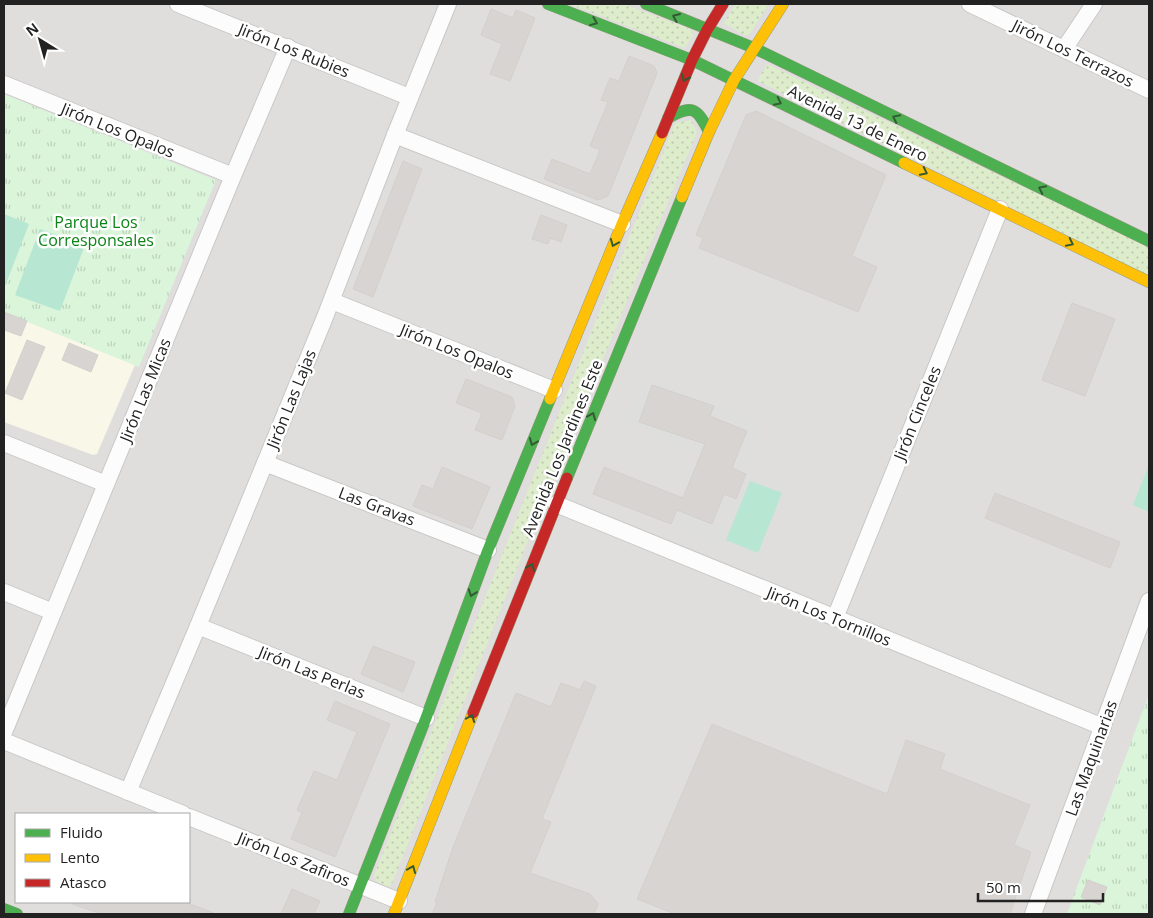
<svg xmlns="http://www.w3.org/2000/svg" width="1153" height="918" font-family="'Open Sans',sans-serif">
<defs>
<pattern id="grass-dots" width="8" height="8" patternUnits="userSpaceOnUse" patternTransform="scale(1.25)"><rect width="8" height="8" fill="#ddeccb"/><path d="M2 2h.1M6 6h.1" fill="none" stroke="#bdcaae" stroke-width="1.8" stroke-linecap="round"/></pattern>
<pattern id="park-tufts" width="24" height="20" patternUnits="userSpaceOnUse" patternTransform="scale(1.25)"><rect width="24" height="20" fill="#daf5da"/><path d="M3 7l-1-3M5 7V3M7 7l1-3M15 17l-1-3M17 17v-4M19 17l1-3" fill="none" stroke="#bbd2bb"/></pattern>
</defs>
<rect width="100%" height="100%" fill="#f0eeeb"/>
<!-- residential -->
<path fill="#dfdedc" fill-rule="evenodd" d="M4,4H1149V914H4ZM16,814H189V902H16Z"/>
<!-- education -->
<path fill="#f8f7e8" d="M4,312L135,365L97,454L93,455L4,422Z"/>
<!-- religious -->
<path fill="#dededc" d="M644,378L762,422L744,470L788,488L758,561L671,524L699,454L624,421Z"/>
<!-- grass -->
<g fill="url(#grass-dots)">
<path d="M569,4H624L690,29L693,35L685,48Z"/>
<path d="M735,4H769L751,32L748,35H744L724,23Z"/>
<path d="M767,64L1149,247V276L758,81L760,76Z"/>
<path d="M691,120L697,132L535,523L392,884L388,887L376,881L374,875L675,123Z"/>
</g>
<!-- park -->
<g fill="url(#park-tufts)">
<path d="M4,94L216,180L139,367L4,312Z"/>
<path d="M1149,694V914H1067Z"/>
</g>
<!-- pitch -->
<g fill="#b7e6d2">
<path d="M4,214L29,224L4,289Z"/>
<path d="M40,229L85,245L60,311L15,295Z"/>
<path d="M1149,465V512L1133,505Z"/>
<path d="M750,481L782,493L758,553L726,540Z"/>
</g>
<!-- building -->
<g fill="#d7d4d2" stroke="#d3d0cc">
<path d="M491,9L513,18L516,10L535,18L510,81L490,74L502,44L481,35Z"/>
<path d="M629,56L654,66L657,73L608,196L598,200L544,179L552,159L590,174L600,150L590,146L608,102L601,100L610,78L619,81Z"/>
<path d="M756,111L886,175L852,256L877,267L858,312L699,248L703,238L696,235L746,115Z"/>
<path d="M403,161L422,169L373,297L353,289Z"/>
<path d="M541,215L567,225L561,242L550,238L548,244L532,239Z"/>
<path d="M1072,303L1115,319L1085,396L1042,380Z"/>
<path d="M4,312L27,321L21,336L4,330Z"/>
<path d="M27,340L45,347L22,400L5,393Z"/>
<path d="M69,343L98,355L91,372L62,360Z"/>
<path d="M466,379L512,397L515,406L502,440L475,430L482,413L456,403Z"/>
<path d="M652,385L714,406L710,416L747,431L732,468L746,474L736,499L724,494L712,524L677,510L671,524L593,494L604,467L683,498L705,444L639,422Z"/>
<path d="M442,467L490,487L472,529L413,506L422,485L433,489Z"/>
<path d="M995,493L1120,542L1110,568L985,518Z"/>
<path d="M373,646L415,662L403,692L361,674Z"/>
<path d="M584,681L596,686L542,819L551,822L530,873L590,894L598,904L594,914H432L437,903L435,902L453,847L516,693L551,707L561,683L580,690Z"/>
<path d="M335,701L390,724L335,857L291,839L302,813L297,810L314,771L337,780L357,732L327,720Z"/>
<path d="M712,724L887,794L906,740L945,754L940,769L1030,805L1014,845L1031,852L1010,914H675L637,899Z"/>
<path d="M1088,880L1107,887L1100,905L1081,897Z"/>
<path d="M292,889L320,901L314,914H281Z"/>
<path d="M72,902H185L214,913L102,914L72,904Z"/>
</g>
<g fill="none" stroke-linecap="round" stroke-linejoin="round">
<defs>
<g id="street">
<path d="M178,4L409,97"/>
<path d="M970,4L1149,90"/>
<path d="M1064,49L1094,4"/>
<path d="M4,84L233,176"/>
<path d="M395,135L622,224"/>
<path d="M332,301L554,390"/>
<path d="M4,443L106,484"/>
<path d="M265,463L488,550"/>
<path d="M556,504L1103,727"/>
<path d="M4,592L53,612"/>
<path d="M835,618L1000,209"/>
<path d="M198,626L426,718"/>
<path d="M4,732L233,176L288,47"/>
<path d="M4,741L183,814"/>
<path d="M128,792L198,626L325,317L395,135L448,4"/>
<path d="M189,817L399,901"/>
<path d="M1033,914L1149,601"/>
</g>
<g id="fast">
<path d="M548,4L692,60L904,163"/>
<path d="M646,4L754,48L1149,241"/>
<path d="M668,118C693,104 697,108 709,132"/>
<path d="M567,478L682,197"/>
<path d="M4,909L17,914"/>
<path d="M349,914L426,718L488,550L550,399"/>
</g>
<g id="slow">
<path d="M904,163L1149,282"/>
<path d="M682,197L709,132L734,80L783,4"/>
<path d="M550,399L622,224L662,133"/>
<path d="M394,914L473,713"/>
</g>
<g id="jam">
<path d="M662,133L692,60L707,30L723,4"/>
<path d="M473,713L567,478"/>
</g>
</defs>
<!-- street casing -->
<use href="#street" stroke="#c9c8c7" stroke-width="18"/>
<!-- fast casing -->
<use href="#fast" stroke="#999a82" stroke-width="12"/>
<!-- slow casing -->
<use href="#slow" stroke="#999a82" stroke-width="12"/>
<!-- jam casing -->
<use href="#jam" stroke="#999a82" stroke-width="12"/>
<!-- street -->
<use href="#street" stroke="#fdfcfc" stroke-width="16"/>
<!-- fast -->
<use href="#fast" stroke="#4caf50" stroke-width="11"/>
<!-- slow -->
<use href="#slow" stroke="#ffc107" stroke-width="11"/>
<!-- jam -->
<use href="#jam" stroke="#c62828" stroke-width="11"/>
</g>
<!-- one-way arrows -->
<defs><path id="oneway-chevron" d="M-2-3.5L2.5 0L-2 3.5" fill="none" stroke-width="1.6" stroke-linecap="round" stroke-linejoin="round" transform="scale(1.25)"/></defs>
<g stroke="#335a34">
<use href="#oneway-chevron" transform="translate(676 17) rotate(-157)"/>
<use href="#oneway-chevron" transform="translate(594 22) rotate(22)"/>
<use href="#oneway-chevron" transform="translate(685 78) rotate(112)"/>
<use href="#oneway-chevron" transform="translate(778 102) rotate(26)"/>
<use href="#oneway-chevron" transform="translate(896 118) rotate(-154)"/>
<use href="#oneway-chevron" transform="translate(924 172) rotate(26)"/>
<use href="#oneway-chevron" transform="translate(1042 189) rotate(-154)"/>
<use href="#oneway-chevron" transform="translate(614 243) rotate(112)"/>
<use href="#oneway-chevron" transform="translate(1070 243) rotate(26)"/>
<use href="#oneway-chevron" transform="translate(592 416) rotate(-68)"/>
<use href="#oneway-chevron" transform="translate(533 442) rotate(112)"/>
<use href="#oneway-chevron" transform="translate(531 567) rotate(-68)"/>
<use href="#oneway-chevron" transform="translate(472 593) rotate(110)"/>
<use href="#oneway-chevron" transform="translate(471 718) rotate(-68)"/>
<use href="#oneway-chevron" transform="translate(412 869) rotate(-68)"/>
</g>
<g text-anchor="middle" stroke-width="5" stroke-linejoin="round" paint-order="stroke">
<!-- street labels -->
<g font-size="16" fill="#222" stroke="#fff">
<text transform="translate(294 50) rotate(22)" y="6">Jirón Los Rubies</text>
<text transform="translate(1073 53) rotate(26)" y="6">Jirón Los Terrazos</text>
<text transform="translate(858 123) rotate(26)" y="6">Avenida 13 de Enero</text>
<text transform="translate(118 130) rotate(22)" y="6">Jirón Los Opalos</text>
<text transform="translate(457 351) rotate(22)" y="6">Jirón Los Opalos</text>
<text transform="translate(145 390) rotate(-68)" y="6">Jirón Las Micas</text>
<text transform="translate(291 399) rotate(-68)" y="6">Jirón Las Lajas</text>
<text transform="translate(917 413) rotate(-68)" y="6">Jirón Cinceles</text>
<text transform="translate(562 448) rotate(-68)" y="6">Avenida Los Jardines Este</text>
<text transform="translate(377 506) rotate(21)" y="6">Las Gravas</text>
<text transform="translate(829 616) rotate(22)" y="6">Jirón Los Tornillos</text>
<text transform="translate(312 672) rotate(22)" y="6">Jirón Las Perlas</text>
<text transform="translate(1091 758) rotate(-70)" y="6">Las Maquinarias</text>
<text transform="translate(294 859) rotate(22)" y="6">Jirón Los Zafiros</text>
</g>
<!-- park labels -->
<g font-size="16" fill="#0c8416" stroke="#fff">
<text x="96" y="228">Parque Los<tspan x="96" dy="18">Corresponsales</tspan></text>
</g>
</g>
<!-- border -->
<rect width="1153" height="918" fill="none" stroke="#222222" stroke-width="10"/>
<!-- legend -->
<rect x="15" y="813" width="175" height="90" fill="#ffffff" stroke="#a7a7a7"/>
<rect x="25" y="829" width="25" height="8" fill="#4caf50" stroke="#a7a7a7"/>
<text x="60" y="838" font-size="15" fill="#222222">Fluido</text>
<rect x="25" y="854" width="25" height="8" fill="#ffc107" stroke="#a7a7a7"/>
<text x="60" y="863" font-size="15" fill="#222222">Lento</text>
<rect x="25" y="879" width="25" height="8" fill="#c62828" stroke="#a7a7a7"/>
<text x="60" y="888" font-size="15" fill="#222222">Atasco</text>
<!-- north arrow -->
<g transform="translate(40 40) rotate(323)" stroke="#ffffff" stroke-width="4" paint-order="stroke">
<path d="M0-4L9 19L0 12L-9 19Z" fill="#222222"/>
<text y="-8" font-size="14" font-weight="bold" text-anchor="middle" fill="#222222">N</text>
</g>
<!-- scale -->
<path d="M978 893v8h125v-8" fill="none" stroke="#222222" stroke-width="2.5"/>
<text x="986" y="893" font-size="15" fill="#222222" stroke="#ffffff" stroke-width="4" paint-order="stroke">50 m</text>
</svg>
